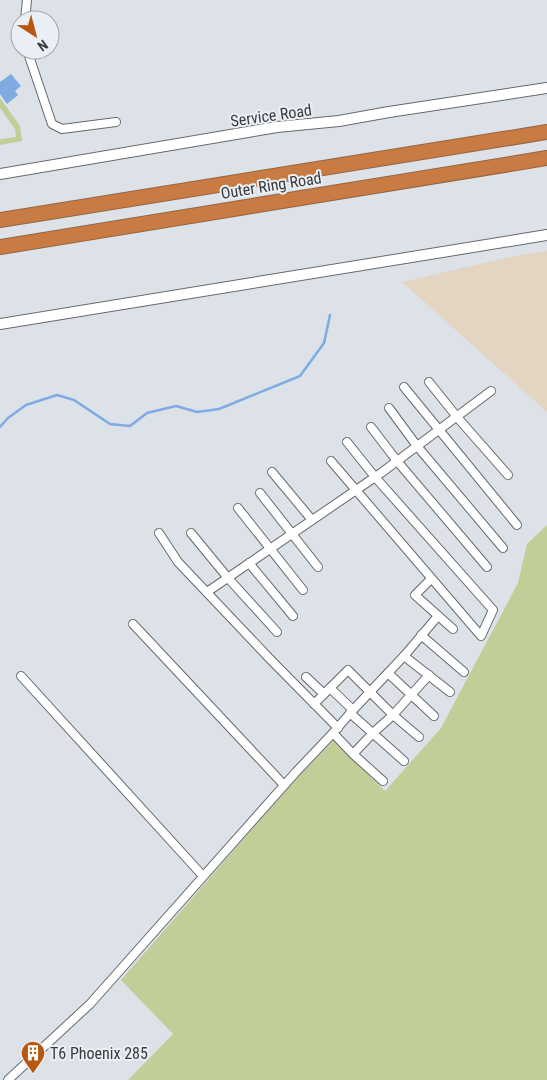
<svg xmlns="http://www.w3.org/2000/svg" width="547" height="1080" font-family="'Roboto Condensed',sans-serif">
<rect width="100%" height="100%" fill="#dce2e8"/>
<!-- industrial -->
<path fill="#e3d5c2" d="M547,251V412L402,282L519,255Z"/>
<!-- green -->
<g fill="#c2ce97">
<path d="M0,98L20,126L22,141L0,145V139L16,137L15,129L0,108Z"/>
<path d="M547,525V1080H128L173,1034L121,980L294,781L334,740L385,791L441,728L518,583L527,544Z"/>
</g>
<!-- water -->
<path fill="#7eabe2" d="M11,74L21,86L15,91L18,95L7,104L0,94V82Z"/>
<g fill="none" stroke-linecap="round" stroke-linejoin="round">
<!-- stream -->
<path stroke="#7eabe2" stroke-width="2.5" d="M0,427L8,418L26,405L57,395L74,400L110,424L130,426L147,413L176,406L197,412L219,409L300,376L324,343L330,315"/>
<defs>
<g id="minor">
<path d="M25,20L27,0"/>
<path d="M27,50L52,124L62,129L116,122"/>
<path d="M429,382L457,417L508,475"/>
<path d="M404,387L517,525"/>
<path d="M389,408L417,446L503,548"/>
<path d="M371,427L397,461L487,567"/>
<path d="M331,461L481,636L493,610L375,477L347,442"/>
<path d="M272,472L312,520"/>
<path d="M260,493L318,567"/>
<path d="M238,508L303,590"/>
<path d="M159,533L178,562L269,658L338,728"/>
<path d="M191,533L228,578L277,632"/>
<path d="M249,563L293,616"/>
<path d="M431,579L415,595L453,629"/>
<path d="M207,592L381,473L491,391"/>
<path d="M133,624L284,785"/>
<path d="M421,635L464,672"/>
<path d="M404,656L450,692"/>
<path d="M388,673L434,716"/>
<path d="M21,676L203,876"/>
<path d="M306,677L324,694"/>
<path d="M330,688L353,710"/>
<path d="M314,704L348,670L393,715L419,737"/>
<path d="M350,713L404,761"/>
<path d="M333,733L353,754L373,733L393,715L429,675"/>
<path d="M353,754L383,781"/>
<path d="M8,1080L90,1004L296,772L333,733L353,710L404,656L438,616"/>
</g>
<g id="secondary">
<path d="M0,174L277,127L339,121L389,112L547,88"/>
<path d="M0,324L547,235"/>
</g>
<g id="motorway">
<path d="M0,220L547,132"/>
<path d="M0,247L547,158"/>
</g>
</defs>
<!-- minor casing -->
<use href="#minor" stroke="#65696e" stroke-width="10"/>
<!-- secondary casing -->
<use href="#secondary" stroke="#65696e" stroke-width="12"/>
<!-- motorway casing -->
<use href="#motorway" stroke="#966541" stroke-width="16"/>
<!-- minor -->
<use href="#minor" stroke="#fff" stroke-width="8"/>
<!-- secondary -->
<use href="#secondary" stroke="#fff" stroke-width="10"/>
<!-- motorway -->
<use href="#motorway" stroke="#c87b43" stroke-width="14"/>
</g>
<!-- icons -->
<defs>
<symbol id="building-pin" viewBox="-11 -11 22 30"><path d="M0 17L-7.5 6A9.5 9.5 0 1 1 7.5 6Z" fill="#b75710" stroke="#eaeff5"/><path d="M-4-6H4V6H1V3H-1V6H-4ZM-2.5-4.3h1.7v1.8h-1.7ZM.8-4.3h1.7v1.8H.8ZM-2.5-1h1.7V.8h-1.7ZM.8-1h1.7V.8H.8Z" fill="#fff"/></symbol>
</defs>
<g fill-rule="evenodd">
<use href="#building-pin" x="19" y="1039" width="28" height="38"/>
</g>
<g text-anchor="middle" stroke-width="4" stroke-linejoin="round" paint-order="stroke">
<!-- street labels -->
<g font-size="16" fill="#393b3d" stroke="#eaeff5">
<text transform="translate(271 115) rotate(-8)" y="6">Service Road</text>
<text transform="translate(271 185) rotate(-9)" y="6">Outer Ring Road</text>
</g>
<!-- poi labels -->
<g font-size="16" fill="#393b3d" stroke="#eaeff5" text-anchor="start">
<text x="50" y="1059">T6 Phoenix 285</text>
</g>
</g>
<!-- north arrow -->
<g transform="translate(35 35) rotate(144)"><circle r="24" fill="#eaeff5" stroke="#a3a7ab"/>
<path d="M0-4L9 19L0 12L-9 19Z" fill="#b75710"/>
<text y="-8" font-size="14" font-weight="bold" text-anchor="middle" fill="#393b3d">N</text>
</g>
</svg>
